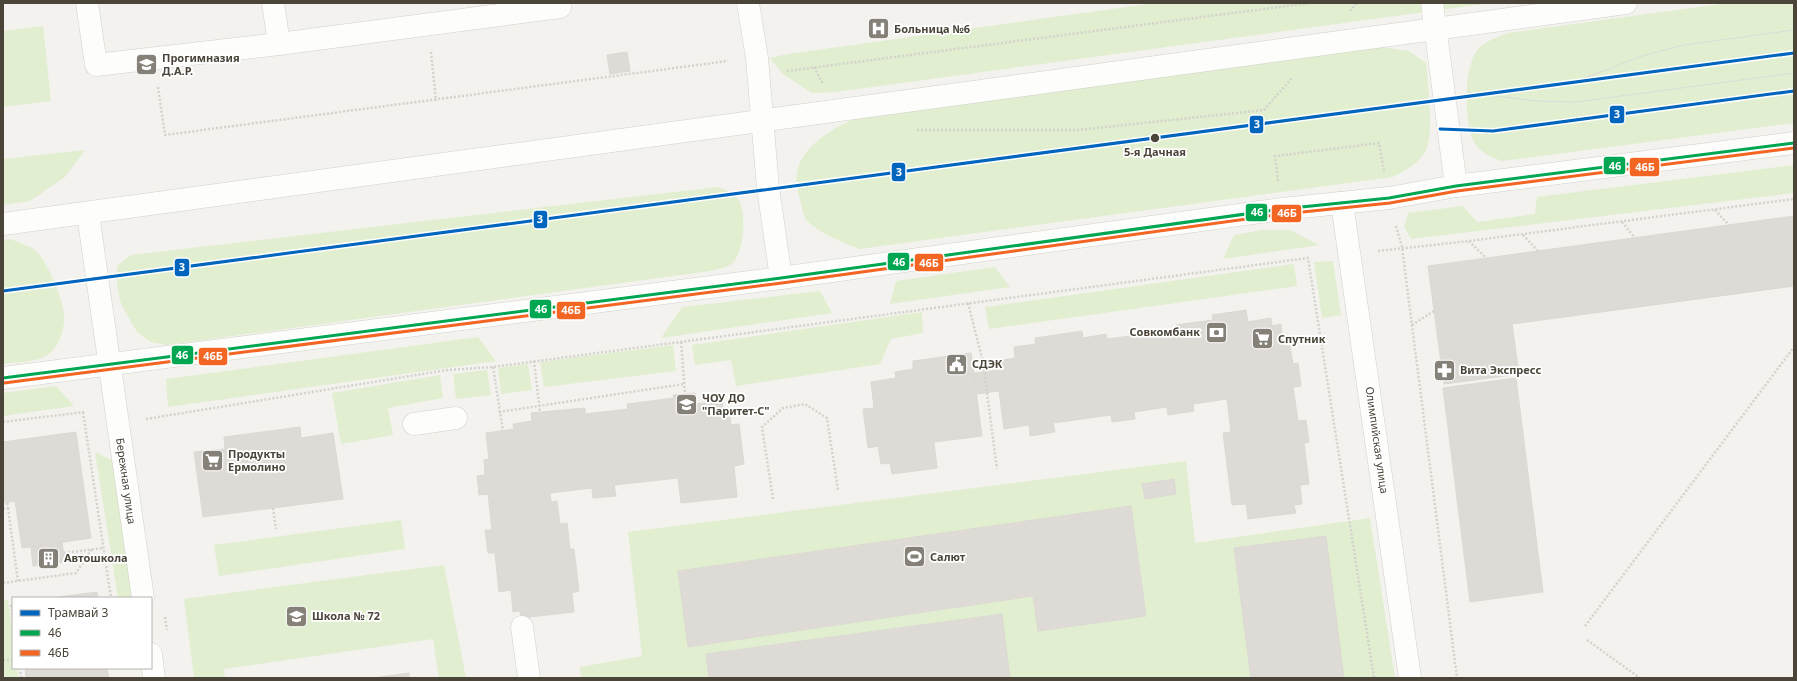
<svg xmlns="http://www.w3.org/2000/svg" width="1797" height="681" font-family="'Noto Sans',sans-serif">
<rect width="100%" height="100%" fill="#f4f2ee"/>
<!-- green -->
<g fill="#e1eecf">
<path d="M1155,3H1491L836,92L812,93L783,74L770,58L788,54Z"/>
<path d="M1728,3H1794V123L1502,161C1491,157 1481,153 1474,142C1464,123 1463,67 1478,49C1485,41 1498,37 1508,33Z"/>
<path d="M43,26L51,101L3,107V31Z"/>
<path d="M1380,47L1409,51L1426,63C1428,84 1434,133 1426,150C1420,163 1404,171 1393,177L859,249C842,242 823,235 808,222C803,217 802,206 800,199C785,155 822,135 855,118Z"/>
<path d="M85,150L65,177L30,201L3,205V159Z"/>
<path d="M1794,165V193L1411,239L1404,227L1408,213L1463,206L1477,222L1535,214L1537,197Z"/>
<path d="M718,187C726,190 736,193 740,202C746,217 744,246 735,260C731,267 718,269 710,271L167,345L150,342L137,332L121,304L117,285V266L131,255Z"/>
<path d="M1263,230H1290L1319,245L1223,259L1234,235Z"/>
<path d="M11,239C19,243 30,246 36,251C46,259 63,300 64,313C65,326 61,344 50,353C38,363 18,362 3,364V240Z"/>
<path d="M1333,261L1341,315L1322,318L1314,262Z"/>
<path d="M1294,264L1297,286L989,329L985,307Z"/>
<path d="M995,267L1010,287L890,304L896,281Z"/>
<path d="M820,291L832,313L661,338L682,307Z"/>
<path d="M922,312L923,333L891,339L880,364L736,386L731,360L695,365L692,345Z"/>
<path d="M478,337L496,361L168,407L166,379Z"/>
<path d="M673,345L676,371L544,387L540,362Z"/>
<path d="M528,364L532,390L501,394L498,368Z"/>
<path d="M487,370L491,395L456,399L453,374Z"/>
<path d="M440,375L443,398L388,408L393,435L341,444L332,393Z"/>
<path d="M56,386L74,406L3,416V393Z"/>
<path d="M95,452L116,462L133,598H118Z"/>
<path d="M1186,461L1195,543L1370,518L1395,678H581L580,667L642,656L628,532Z"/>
<path d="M401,520L405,549L219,576L214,545Z"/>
<path d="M444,565L466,678H439L433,639L224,669L225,678H194L184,599Z"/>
<path d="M3,600H8L13,636V668H17L19,678H3Z"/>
</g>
<!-- building -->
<g fill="#dedbd6" stroke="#dcd9d4">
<path d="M627,52L630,71L610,74L607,55Z"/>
<path d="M1794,216V286L1512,324L1519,374L1444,384L1428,266Z"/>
<path d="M1246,310L1248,322L1271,318L1272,326L1281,324L1283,346H1290L1293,364L1298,363L1301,386L1293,387L1298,421L1306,420L1309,442L1304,443L1309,484L1300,485L1302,504L1294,505L1296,513L1248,519L1246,504L1232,505L1223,433L1231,432L1227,399L1193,404L1194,411L1168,415L1167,407L1134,412L1135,419L1112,422L1111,415L1053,423L1055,432L1030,436L1029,425L1004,429L999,391L977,394L974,373L998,370L997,361L1015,358L1014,347L1036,344L1035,338L1082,331L1083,338L1106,334L1107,339L1176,330V325L1213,320L1212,315Z"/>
<path d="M971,353L982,436L934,442L937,468L892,474L890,463L881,464L878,446L868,448L863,409L874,408L871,382L896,378L895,372L913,369V361Z"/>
<path d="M1516,378L1543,592L1470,602L1443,388Z"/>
<path d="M695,393L696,404L722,401L723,410H729L731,425L739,424L744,464L734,466L737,497L681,503L678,478L614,485L616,496L593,498L592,488L550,493L551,502L557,501L560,524L567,523L570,549H574L579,591L572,593L574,612L521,618L520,611L513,612L511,590L499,592L495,553H488L485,530H492L488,494L479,495L477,476L485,475L484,460L489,459L486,433L514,429L513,424L532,421L531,413L585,408V414L628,409L627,404L674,398L673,395Z"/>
<path d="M300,427L301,438L333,433L343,499L203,517L194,452L225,449L224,437Z"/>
<path d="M76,432L91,538L22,548L15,501L3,503V442Z"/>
<path d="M1174,479L1176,494L1145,499L1142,484Z"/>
<path d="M1131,506L1146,616L1038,631L1033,596L688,647L678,571Z"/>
<path d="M1326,536L1344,678H1251L1234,548Z"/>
<path d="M62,542L65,562L33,566L31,547Z"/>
<path d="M97,592L98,598H50Z"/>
<path d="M1002,614L1010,678H709L706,654Z"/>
<path d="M25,668H107L109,678H26Z"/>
<path d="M409,673V678H373Z"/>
</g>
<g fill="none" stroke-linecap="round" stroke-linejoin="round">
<defs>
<g id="minor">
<path d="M87,3L96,65L279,44L560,7L559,3"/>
<path d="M273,3L279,44"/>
<path d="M748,3L757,58L768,188L781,278"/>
<path d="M1432,3L1456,186"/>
<path d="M1342,203L1410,678"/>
<path d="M88,214L143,598"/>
<path d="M3,224L1626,3"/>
<path d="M3,378L781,278L1282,209L1389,198L1456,186L1794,143"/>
<path d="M414,424L456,418"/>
<path d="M522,627L529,678"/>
<path d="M151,654L154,678"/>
</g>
</defs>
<!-- minor casing -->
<use href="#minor" stroke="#d2d0cb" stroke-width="23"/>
<!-- path -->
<g stroke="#d3d2cc" stroke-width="2.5" stroke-dasharray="2 2" stroke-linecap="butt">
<path d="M1350,11L1357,3"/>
<path d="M431,52L436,101"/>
<path d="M814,67L823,84"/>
<path d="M787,71L1310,3"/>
<path d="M158,87L165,135L728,61"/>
<path d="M917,130H1078L1264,110L1292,78"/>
<path d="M1278,181L1275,156L1379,143L1384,171"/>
<path d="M1715,210L1729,225"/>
<path d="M1622,222L1635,238"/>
<path d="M1396,226L1402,247L1457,678"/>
<path d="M1523,235L1538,251"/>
<path d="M1469,241L1485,257"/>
<path d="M1378,251L1469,241L1794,199"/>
<path d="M968,303L983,362L997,469"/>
<path d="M1412,325L1434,311"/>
<path d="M681,342L685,393"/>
<path d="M534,361L540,412"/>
<path d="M493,367L503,431"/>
<path d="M83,412L111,598"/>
<path d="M499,412L684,384"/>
<path d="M146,419L447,370L493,367L1308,258L1374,678"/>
<path d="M3,422L84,412"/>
<path d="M773,499L762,427L783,408L805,404L827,418L838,490"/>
<path d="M8,508L18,581"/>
<path d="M273,508L276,529"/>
<path d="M3,509L8,508L7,502"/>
<path d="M64,553L103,548"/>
<path d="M3,583L76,573L92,549"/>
<path d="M11,605L13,619"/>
<path d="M165,617L167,630"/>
<path d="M1585,626L1794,347"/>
<path d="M1587,640L1640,678"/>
<path d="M3,660H13"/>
<path d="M20,668L21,678"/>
</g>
<!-- minor -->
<use href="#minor" stroke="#fdfdfc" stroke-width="22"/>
<!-- tram -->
<g stroke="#dbdbda" stroke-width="1">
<path d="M1572,83L1642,56L1684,45L1794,30"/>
<path d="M1490,95L1534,101L1576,102L1794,73"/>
</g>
<defs>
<path id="bus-1" d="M3,378L781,278L1282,209L1389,198L1456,186L1794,143"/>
<path id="bus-2" d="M4,383L782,283L1283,214L1390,203L1457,191L1794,148"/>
</defs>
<!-- bus-1 casing -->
<use href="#bus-1" stroke="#fff" stroke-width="6"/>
<!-- bus-2 casing -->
<use href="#bus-2" stroke="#fff" stroke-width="6"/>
<!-- bus-1 -->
<use href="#bus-1" stroke="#00a651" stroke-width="3"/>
<!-- bus-2 -->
<use href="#bus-2" stroke="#f26522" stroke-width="3"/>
<defs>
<g id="tram-1">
<path d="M1440,129L1493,131L1794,91"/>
<path d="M3,291L1794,53"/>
</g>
</defs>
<!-- tram-1 casing -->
<use href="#tram-1" stroke="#fff" stroke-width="6"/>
<!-- tram-1 -->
<use href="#tram-1" stroke="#0065bd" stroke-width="3"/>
</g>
<!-- icons -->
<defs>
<symbol id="hospital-square" viewBox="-11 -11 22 22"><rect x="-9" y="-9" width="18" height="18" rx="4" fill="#868178" stroke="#fff"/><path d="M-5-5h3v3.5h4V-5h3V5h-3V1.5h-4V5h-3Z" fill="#fff"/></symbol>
<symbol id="school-square" viewBox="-11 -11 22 22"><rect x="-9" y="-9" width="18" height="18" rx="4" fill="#868178" stroke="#fff"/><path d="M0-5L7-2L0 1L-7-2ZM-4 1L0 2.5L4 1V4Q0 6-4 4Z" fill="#fff"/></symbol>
<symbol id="bank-square" viewBox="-11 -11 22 22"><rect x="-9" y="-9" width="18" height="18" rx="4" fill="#868178" stroke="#fff"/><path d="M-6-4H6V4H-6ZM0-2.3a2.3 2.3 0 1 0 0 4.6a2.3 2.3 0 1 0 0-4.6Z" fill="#fff"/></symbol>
<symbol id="supermarket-square" viewBox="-11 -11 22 22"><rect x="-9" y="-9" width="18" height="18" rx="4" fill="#868178" stroke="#fff"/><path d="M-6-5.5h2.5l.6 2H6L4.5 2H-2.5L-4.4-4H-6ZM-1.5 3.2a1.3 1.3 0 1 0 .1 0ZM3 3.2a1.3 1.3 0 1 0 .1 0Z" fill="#fff"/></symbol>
<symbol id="civic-square" viewBox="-11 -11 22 22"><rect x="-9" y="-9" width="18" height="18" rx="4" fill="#868178" stroke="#fff"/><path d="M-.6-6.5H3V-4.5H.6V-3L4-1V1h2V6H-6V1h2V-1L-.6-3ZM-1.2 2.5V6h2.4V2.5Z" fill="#fff"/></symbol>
<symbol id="pharmacy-square" viewBox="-11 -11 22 22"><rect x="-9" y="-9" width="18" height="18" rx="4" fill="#868178" stroke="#fff"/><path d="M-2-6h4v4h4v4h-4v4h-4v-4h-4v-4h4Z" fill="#fff"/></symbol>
<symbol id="stadium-square" viewBox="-11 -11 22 22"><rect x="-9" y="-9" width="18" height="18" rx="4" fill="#868178" stroke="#fff"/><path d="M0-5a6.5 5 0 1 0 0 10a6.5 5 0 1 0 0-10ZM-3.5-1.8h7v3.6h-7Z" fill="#fff"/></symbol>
<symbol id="building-square" viewBox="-11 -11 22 22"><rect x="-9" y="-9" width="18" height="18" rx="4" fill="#868178" stroke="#fff"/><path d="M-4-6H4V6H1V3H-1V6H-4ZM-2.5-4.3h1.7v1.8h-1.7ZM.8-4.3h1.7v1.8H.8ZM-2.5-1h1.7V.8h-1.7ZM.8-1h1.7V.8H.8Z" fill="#fff"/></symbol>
</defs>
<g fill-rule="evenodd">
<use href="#hospital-square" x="866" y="16" width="25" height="25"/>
<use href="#school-square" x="134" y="52" width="25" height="25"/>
<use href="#bank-square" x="1204" y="320" width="25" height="25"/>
<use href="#supermarket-square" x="1250" y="326" width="25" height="25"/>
<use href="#civic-square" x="944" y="352" width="25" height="25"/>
<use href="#pharmacy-square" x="1432" y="358" width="25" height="25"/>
<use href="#school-square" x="674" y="392" width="25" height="25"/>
<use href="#supermarket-square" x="200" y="448" width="25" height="25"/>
<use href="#stadium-square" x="902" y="544" width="25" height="25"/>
<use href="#building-square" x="36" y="546" width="25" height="25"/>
<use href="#school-square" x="284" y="604" width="25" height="25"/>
</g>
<!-- markers -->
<circle fill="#4b4439" stroke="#fff" stroke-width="1.5" cx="1155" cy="138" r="5"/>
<g text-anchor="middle" stroke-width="3.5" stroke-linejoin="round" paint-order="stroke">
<!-- poi labels -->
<g font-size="11" font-weight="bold" fill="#4b4439" stroke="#fff" text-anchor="start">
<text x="894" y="33">Больница №6</text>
<text x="162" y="62">Прогимназия<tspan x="162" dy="13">Д.А.Р.</tspan></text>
<text x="1200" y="336" text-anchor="end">Совкомбанк</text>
<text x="1278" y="343">Спутник</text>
<text x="972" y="368">СДЭК</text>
<text x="1460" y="374">Вита Экспресс</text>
<text x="702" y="402">ЧОУ ДО<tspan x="702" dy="13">"Паритет-С"</tspan></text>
<text x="228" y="458">Продукты<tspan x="228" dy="13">Ермолино</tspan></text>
<text x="930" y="561">Салют</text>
<text x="64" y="562">Автошкола</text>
<text x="312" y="620">Школа № 72</text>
</g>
<!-- stop labels -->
<g font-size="11" font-weight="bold" fill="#4b4439" stroke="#fff">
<text x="1155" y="156">5-я Дачная</text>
</g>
<!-- street labels -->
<g font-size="11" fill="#4b4439" stroke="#fff">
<text transform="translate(1377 440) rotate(82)" y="4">Олимпийская улица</text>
<text transform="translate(126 481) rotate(82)" y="4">Бережная улица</text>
</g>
</g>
<g stroke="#fff" stroke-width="1.5">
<rect x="1609" y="105" width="16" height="19" rx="4" fill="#0065bd"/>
<rect x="1249" y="115" width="15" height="19" rx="4" fill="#0065bd"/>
<rect x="1603" y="156" width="23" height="19" rx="4" fill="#00a651"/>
<rect x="1629" y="157" width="31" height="20" rx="4" fill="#f26522"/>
<rect x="891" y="162" width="15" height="20" rx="4" fill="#0065bd"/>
<rect x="1245" y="203" width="23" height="19" rx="4" fill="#00a651"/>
<rect x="1271" y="204" width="31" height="19" rx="4" fill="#f26522"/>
<rect x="533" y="210" width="15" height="19" rx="4" fill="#0065bd"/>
<rect x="887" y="252" width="23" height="19" rx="4" fill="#00a651"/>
<rect x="914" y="253" width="30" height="19" rx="4" fill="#f26522"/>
<rect x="174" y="258" width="16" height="19" rx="4" fill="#0065bd"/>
<rect x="529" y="299" width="23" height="20" rx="4" fill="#00a651"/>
<rect x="556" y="301" width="30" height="19" rx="4" fill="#f26522"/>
<rect x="171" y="345" width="23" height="20" rx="4" fill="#00a651"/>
<rect x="198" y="347" width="30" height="19" rx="4" fill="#f26522"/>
</g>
<g font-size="11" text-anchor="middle" font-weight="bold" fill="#fff">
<text x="1617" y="118">3</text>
<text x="1257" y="128">3</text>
<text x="1615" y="170">46</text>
<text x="1645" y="171">46Б</text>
<text x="899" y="176">3</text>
<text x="1257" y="216">46</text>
<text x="1287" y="217">46Б</text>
<text x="540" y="223">3</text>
<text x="899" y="266">46</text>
<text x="929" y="267">46Б</text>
<text x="182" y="271">3</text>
<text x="541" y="313">46</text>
<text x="571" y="314">46Б</text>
<text x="182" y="359">46</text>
<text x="213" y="360">46Б</text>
</g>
<!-- border -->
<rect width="1797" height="681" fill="none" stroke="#4b4439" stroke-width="8"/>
<!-- legend -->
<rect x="12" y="597" width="140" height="72" fill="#ffffff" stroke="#b7b4b0"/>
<rect x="20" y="610" width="20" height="6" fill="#0065bd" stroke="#b7b4b0"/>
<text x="48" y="617" font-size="12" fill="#4b4439">Трамвай 3</text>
<rect x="20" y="630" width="20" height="6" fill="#00a651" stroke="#b7b4b0"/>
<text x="48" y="637" font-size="12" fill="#4b4439">46</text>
<rect x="20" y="650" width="20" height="6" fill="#f26522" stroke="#b7b4b0"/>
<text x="48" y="657" font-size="12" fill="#4b4439">46Б</text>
</svg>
